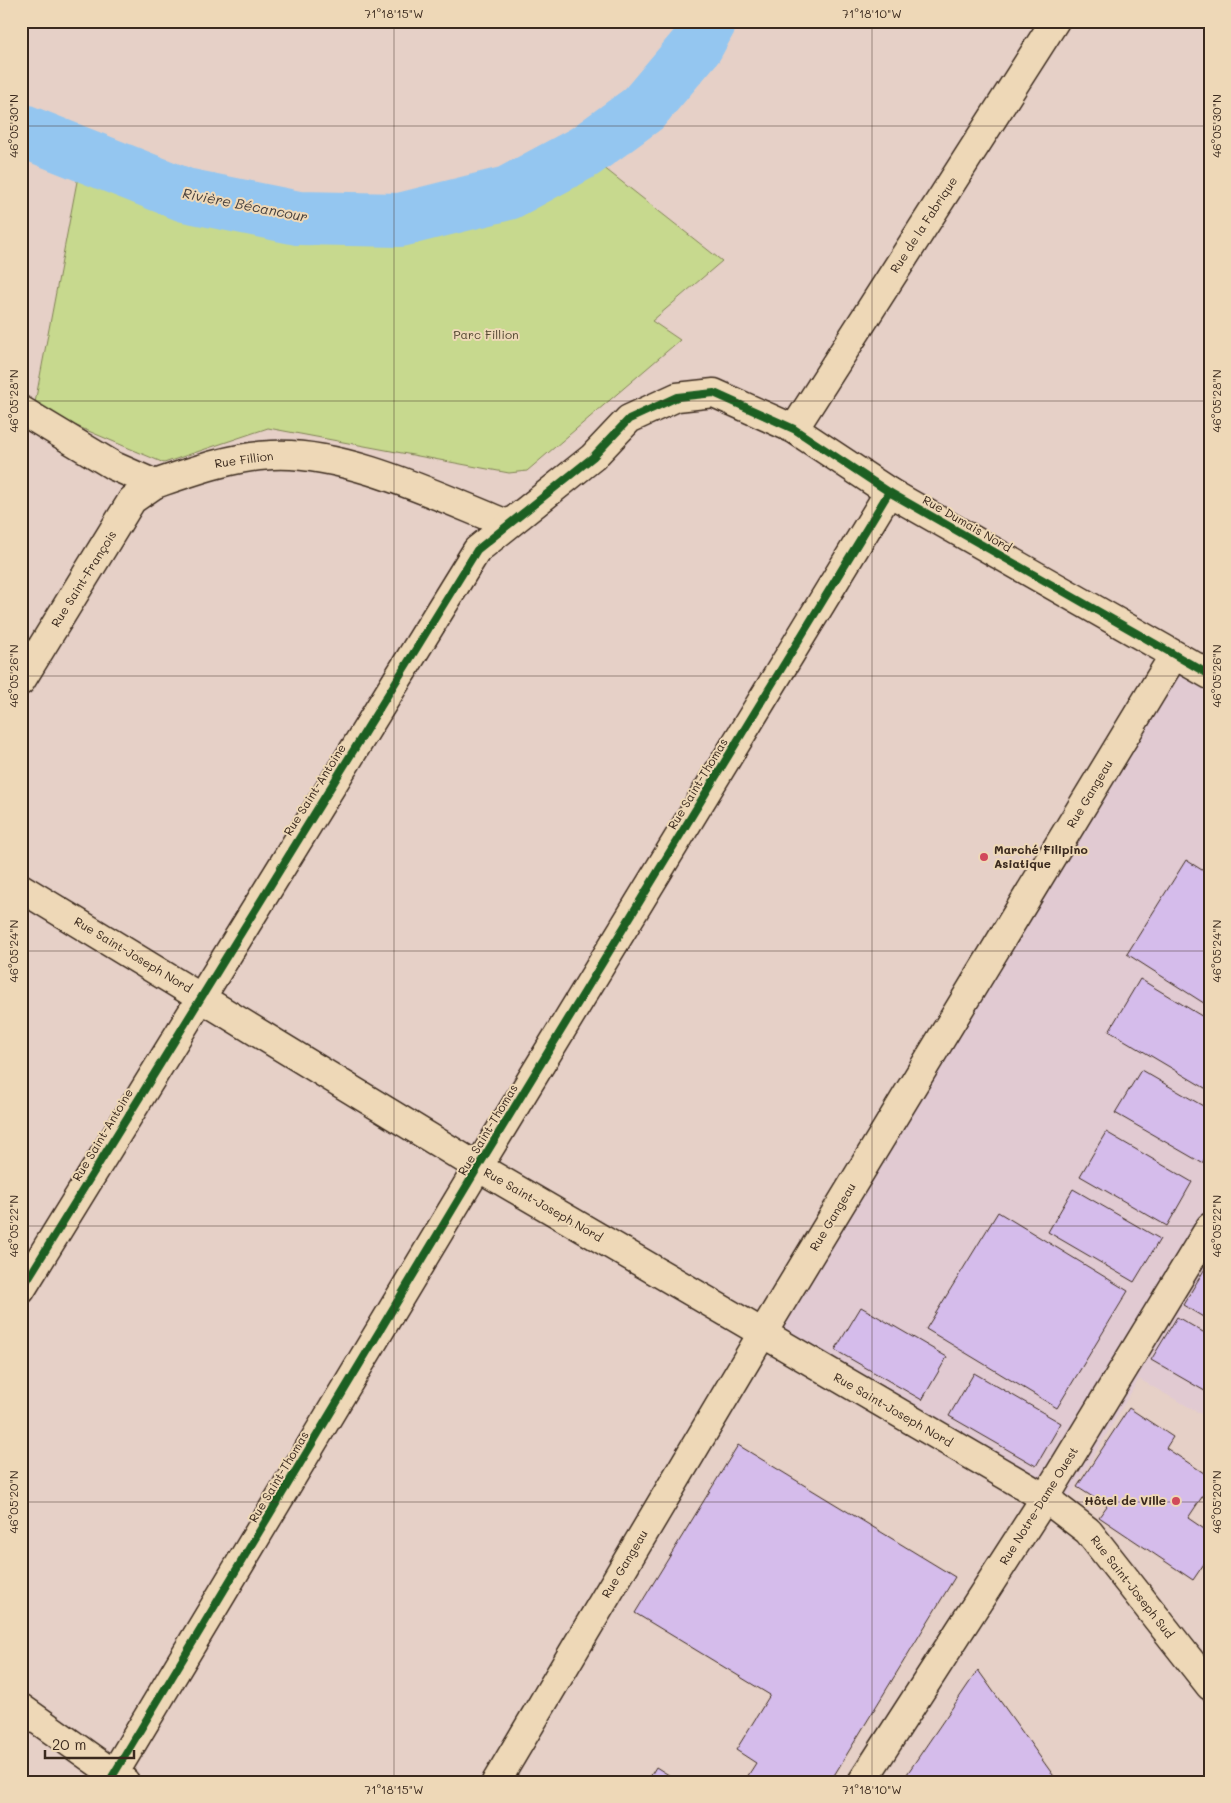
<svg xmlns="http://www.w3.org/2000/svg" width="1231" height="1803" font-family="Mali,sans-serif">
<rect width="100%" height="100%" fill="#e6d0c7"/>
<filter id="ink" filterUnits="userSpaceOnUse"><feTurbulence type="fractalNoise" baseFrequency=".02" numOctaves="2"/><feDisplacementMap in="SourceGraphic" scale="10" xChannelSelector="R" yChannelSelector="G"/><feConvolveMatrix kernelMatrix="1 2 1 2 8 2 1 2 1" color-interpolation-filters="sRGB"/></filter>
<g filter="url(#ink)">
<!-- built -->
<path fill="#e1cad2" d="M1179,668L1210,686V1419L1139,1379L1069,1498L772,1332Z"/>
<!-- green -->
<path fill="#c7d98e" stroke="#818256" d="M584,152L722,261L652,321L680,340L527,471L509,473L268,428L164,463L34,408L82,155L185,195L298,218L400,220L508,193Z"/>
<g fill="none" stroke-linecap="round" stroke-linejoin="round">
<!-- river -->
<path stroke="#94c6f0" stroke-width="54" d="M21,130L185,195L298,218L400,220L508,193L584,152L643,109L697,45L710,21"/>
</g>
<!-- building -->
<g fill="#d5bceb" stroke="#3b2a1e">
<path d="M1186,860L1210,875V1007L1127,954Z"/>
<path d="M1140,979L1210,1021V1091L1109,1031Z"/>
<path d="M1141,1070L1210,1110V1150L1202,1163L1115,1113Z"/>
<path d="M1106,1132L1192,1182L1167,1226L1080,1176Z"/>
<path d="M1073,1189L1160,1239L1134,1282L1048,1232Z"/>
<path d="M998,1212L1128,1291L1057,1408L926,1329Z"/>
<path d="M1209,1262H1210V1321L1183,1305Z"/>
<path d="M861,1307L947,1357L922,1400L835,1350Z"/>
<path d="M1177,1317L1210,1336V1394L1151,1360Z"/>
<path d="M974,1373L1061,1423L1036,1466L949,1416Z"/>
<path d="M1129,1408L1173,1437L1166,1448L1210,1477V1485L1188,1518L1210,1533V1555L1193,1580L1099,1517L1107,1506L1077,1487Z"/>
<path d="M738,1445L955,1577L830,1782H744L756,1763L736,1750L770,1695L635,1613Z"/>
<path d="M978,1670L1058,1782H909L905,1777Z"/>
<path d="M656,1767L680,1782H647Z"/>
</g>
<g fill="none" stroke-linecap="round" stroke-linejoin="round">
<defs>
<g id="street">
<path d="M21,410L114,466L155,484C193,471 231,457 272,455C346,451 439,497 507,524"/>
<path d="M794,429L1055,21"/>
<path d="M21,681L132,500L155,484"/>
<path d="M21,888L478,1167L1045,1498L1088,1531L1210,1686"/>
<path d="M21,1290L477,550L593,457L629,419L677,397L714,393L794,429L889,492L1210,675"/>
<path d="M109,1782L478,1167L889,492"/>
<path d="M496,1782L762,1334L1174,655"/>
</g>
<g id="secondary">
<path d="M21,1708L125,1782"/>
<path d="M862,1782L1045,1498L1210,1227"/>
</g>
</defs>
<!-- street casing -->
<use href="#street" stroke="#3b2a1e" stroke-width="31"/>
<!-- secondary casing -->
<use href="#secondary" stroke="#3b2a1e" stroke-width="31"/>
<!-- street -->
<use href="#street" stroke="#eed8b7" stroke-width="28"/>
<!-- secondary -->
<use href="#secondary" stroke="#eed8b7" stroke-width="28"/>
<defs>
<g id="cycleway">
<path d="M21,1290L477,550L593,457L629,419L677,397L714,393L794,429L889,492L1210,675"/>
<path d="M109,1782L478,1167L889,492"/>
</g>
</defs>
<!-- cycleway casing -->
<use href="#cycleway" stroke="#eed8b7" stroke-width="11"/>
<!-- cycleway -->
<use href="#cycleway" stroke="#1b5e20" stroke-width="8"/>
</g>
</g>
<!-- ticks -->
<path fill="none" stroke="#3b2a1e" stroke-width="1" stroke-opacity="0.45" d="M394,21V1782M872,21V1782M21,126H1210M21,401H1210M21,676H1210M21,951H1210M21,1226H1210M21,1502H1210M21,1777H1210"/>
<!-- markers -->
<g fill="#d1495b" stroke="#eed8b7" stroke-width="2">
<circle cx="984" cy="857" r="5"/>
<circle cx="1176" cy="1501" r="5"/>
</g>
<g text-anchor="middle" stroke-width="4" stroke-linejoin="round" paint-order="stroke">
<!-- street labels -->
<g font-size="12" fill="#3b2a1e" stroke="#eed8b7">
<text transform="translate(924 225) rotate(-57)" y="4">Rue de la Fabrique</text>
<text transform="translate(244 460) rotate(-8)" y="4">Rue Fillion</text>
<text transform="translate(967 524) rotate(30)" y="4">Rue Dumais Nord</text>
<text transform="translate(84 579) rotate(-58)" y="4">Rue Saint-François</text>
<text transform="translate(698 784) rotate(-59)" y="4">Rue Saint-Thomas</text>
<text transform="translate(315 790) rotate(-58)" y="4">Rue Saint-Antoine</text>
<text transform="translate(1090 794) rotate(-59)" y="4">Rue Gangeau</text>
<text transform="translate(133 955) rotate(31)" y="4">Rue Saint-Joseph Nord</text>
<text transform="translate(488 1130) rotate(-59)" y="4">Rue Saint-Thomas</text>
<text transform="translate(103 1135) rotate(-59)" y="4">Rue Saint-Antoine</text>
<text transform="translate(543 1205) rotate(30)" y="4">Rue Saint-Joseph Nord</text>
<text transform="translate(833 1217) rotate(-59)" y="4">Rue Gangeau</text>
<text transform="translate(893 1410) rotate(30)" y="4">Rue Saint-Joseph Nord</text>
<text transform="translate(279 1477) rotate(-59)" y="4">Rue Saint-Thomas</text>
<text transform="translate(1039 1506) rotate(-58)" y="4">Rue Notre-Dame Ouest</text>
<text transform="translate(625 1564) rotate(-59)" y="4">Rue Gangeau</text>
<text transform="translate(1132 1587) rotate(52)" y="4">Rue Saint-Joseph Sud</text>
</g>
<!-- park labels -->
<g font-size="12" fill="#50442f" stroke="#eed8b7">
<text x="486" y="339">Parc Fillion</text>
</g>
<!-- poi labels -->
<g font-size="12" font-weight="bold" fill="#3b2a1e" stroke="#eed8b7" text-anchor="start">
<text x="994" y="854">Marché Filipino<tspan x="994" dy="14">Asiatique</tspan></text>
<text x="1166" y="1505" text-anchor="end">Hôtel de Ville</text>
</g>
<!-- water labels -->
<g font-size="14" font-style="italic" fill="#48413e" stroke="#eed8b7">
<text transform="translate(245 205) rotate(11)" y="5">Rivière Bécancour</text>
</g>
</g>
<!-- margin -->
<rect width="1231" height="1803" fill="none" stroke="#eed8b7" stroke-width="55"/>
<!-- scale -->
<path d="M45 1750v8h89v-8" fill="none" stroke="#3b2a1e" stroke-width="2.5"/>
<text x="52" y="1750" font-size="15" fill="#3b2a1e" stroke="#eed8b7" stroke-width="4" paint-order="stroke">20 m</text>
<rect x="28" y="28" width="1176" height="1748" fill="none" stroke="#3b2a1e" stroke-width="2"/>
<g font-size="12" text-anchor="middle" fill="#3b2a1e">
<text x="394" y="18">71°18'15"W</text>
<text x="872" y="18">71°18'10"W</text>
<text transform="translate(14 126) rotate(-90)" y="4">46°05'30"N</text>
<text transform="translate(1217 126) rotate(-90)" y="4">46°05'30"N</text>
<text transform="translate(14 401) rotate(-90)" y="4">46°05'28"N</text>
<text transform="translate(1217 401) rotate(-90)" y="4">46°05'28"N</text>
<text transform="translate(14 676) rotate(-90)" y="4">46°05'26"N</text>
<text transform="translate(1217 676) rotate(-90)" y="4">46°05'26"N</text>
<text transform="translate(14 951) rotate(-90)" y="4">46°05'24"N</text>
<text transform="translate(1217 951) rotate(-90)" y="4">46°05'24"N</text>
<text transform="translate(14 1226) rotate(-90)" y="4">46°05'22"N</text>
<text transform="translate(1217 1226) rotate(-90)" y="4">46°05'22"N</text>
<text transform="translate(14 1502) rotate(-90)" y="4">46°05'20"N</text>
<text transform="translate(1217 1502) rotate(-90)" y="4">46°05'20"N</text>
<text x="394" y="1794">71°18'15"W</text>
<text x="872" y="1794">71°18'10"W</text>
</g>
</svg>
